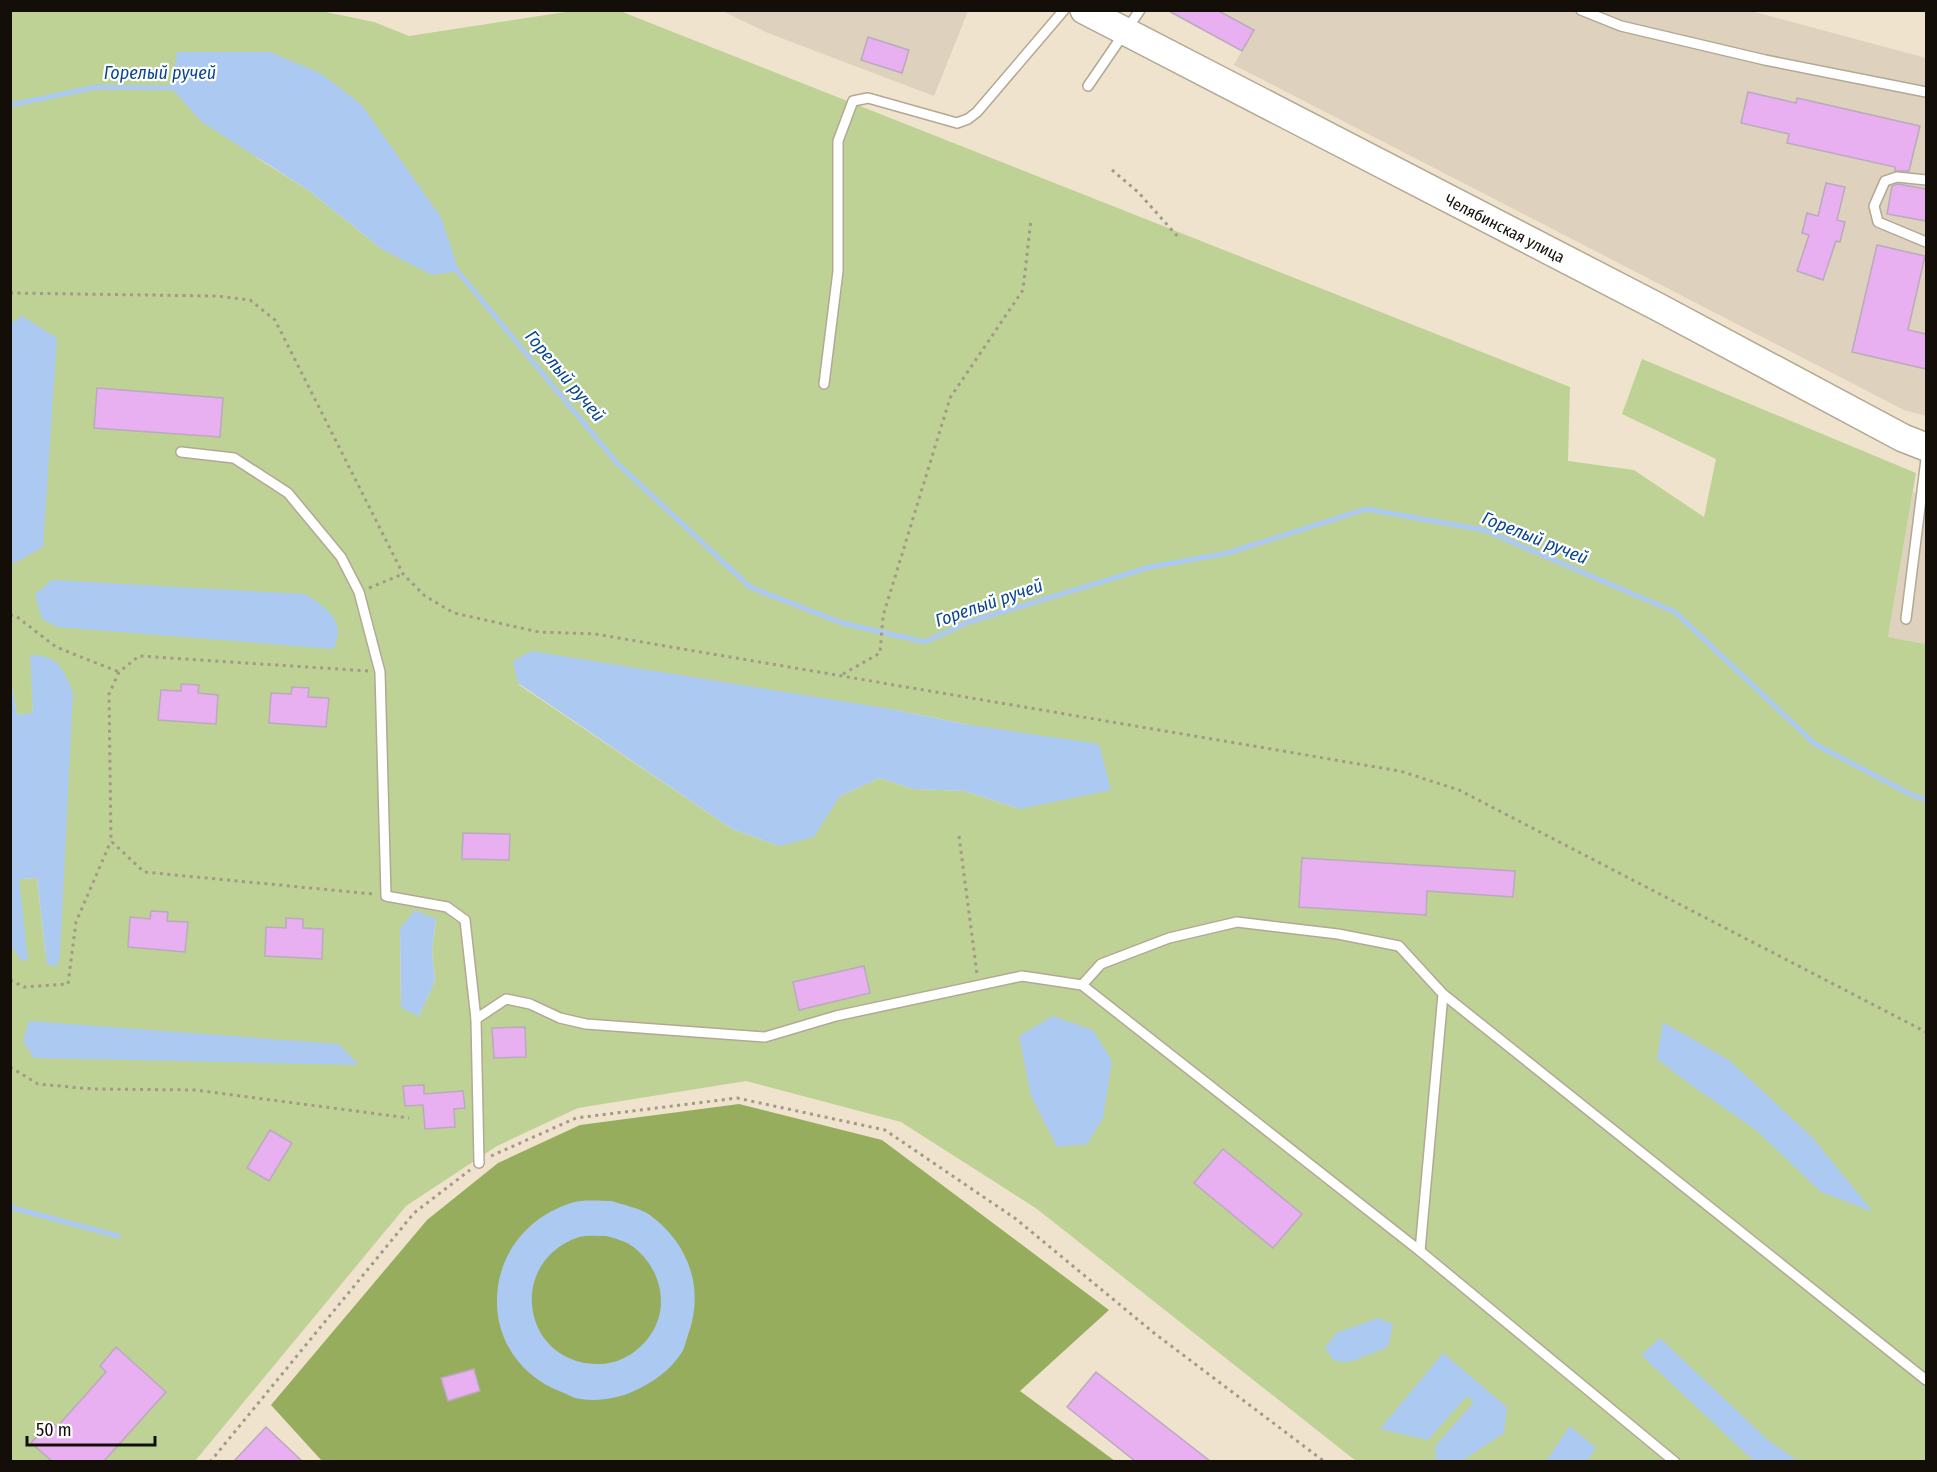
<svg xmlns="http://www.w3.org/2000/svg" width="1937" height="1472" font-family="'Fira Sans Condensed',sans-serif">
<rect width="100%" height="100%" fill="#f0e3cd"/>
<!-- industrial -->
<g fill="#ded1bd">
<path d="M722,11H968L934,96L768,33Z"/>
<path d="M1217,11H1751L1926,58V416L1904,410L1234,65L1253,30Z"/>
<path d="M1913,492L1926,495V644L1888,637Z"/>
</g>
<!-- green -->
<path fill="#bed295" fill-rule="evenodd" d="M13,10L321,11L374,22L409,36L572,11H620L1570,387L1568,461L1634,470L1704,517L1716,459L1622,414L1642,359L1916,473L1888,637L1926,644V1461H1356L1037,1209L901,1122L746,1081L578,1108L497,1146L406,1206L195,1461H11L10,946L11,949L19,879L37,878L47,965L30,655L33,714L17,715L11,681V560L16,563L22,316L11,324V13ZM252,155L459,271L383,250L308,190ZM518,684L891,709L970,725L1020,809L964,791L913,789L880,778L840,796L779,846L732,829ZM436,920L432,950L435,981L419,1016L401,1007L400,928Z"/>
<!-- forest -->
<path fill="#96ad5e" d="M739,1104L882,1140L1109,1310L1020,1391L1115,1461H322L271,1405L427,1220L498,1163L580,1125Z"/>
<!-- water -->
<g fill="#acc9f1" fill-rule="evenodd">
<path d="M177,52H270L320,73L361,104L441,217L459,271L432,275L383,250L308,190L202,122L171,88Z"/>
<path d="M22,316L57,338L43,547L15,563L10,560V324Z"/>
<path d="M52,580L305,594C326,607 348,622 333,649L57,627L42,619L35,594Z"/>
<path d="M531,651L891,709L970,725L1099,744L1111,790L1020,809L964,791L913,789L880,778L840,796L814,837L779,846L732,829L518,683L513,661Z"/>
<path d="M30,655C59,655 64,670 73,693L60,956L57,966L47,965L37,878L19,879L28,961L20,959L11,946V681L17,715L33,713Z"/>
<path d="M415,910L436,919L432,950L435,981L419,1016L401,1008L400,928Z"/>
<path d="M1053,1016L1093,1030L1112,1061L1103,1118L1087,1144L1057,1147L1031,1096L1019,1036Z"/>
<path d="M29,1021L339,1044L359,1065L34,1058L23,1041Z"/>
<path d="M1663,1022L1729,1060L1813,1138L1873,1212L1821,1192L1756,1130L1688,1083L1657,1059Z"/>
<path d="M612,1201C623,1205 640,1208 650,1215C689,1244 705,1289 688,1335C686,1340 685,1347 682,1352C671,1370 652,1383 634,1391C619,1398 598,1402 581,1399C575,1399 569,1395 564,1393C470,1359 477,1233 571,1203C583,1199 599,1201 612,1201ZM606,1236C614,1238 625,1241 632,1246C659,1265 671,1305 651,1334C640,1351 621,1363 602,1364C522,1367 505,1262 579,1237C587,1235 598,1236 606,1236Z"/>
<path d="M1378,1318L1393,1324L1388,1347L1350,1362L1334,1361L1325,1348L1336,1333Z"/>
<path d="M1660,1338L1768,1440L1798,1461H1754L1641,1355Z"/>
<path d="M1443,1353L1507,1407L1504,1433L1463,1460L1436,1461L1435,1446L1474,1402L1467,1396L1428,1440L1380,1429Z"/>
<path d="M1570,1426L1596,1448L1587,1461H1546Z"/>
</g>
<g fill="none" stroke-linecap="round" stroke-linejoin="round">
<!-- stream -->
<g stroke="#acc9f1" stroke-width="5">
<path d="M10,105L96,87L177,88"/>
<path d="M455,268L617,463L750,587L842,623L925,642L966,623L1150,567L1228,553L1366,509L1484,530L1675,612L1815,744L1912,795L1926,800"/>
<path d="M10,1204L13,1208L118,1236"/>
</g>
</g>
<!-- building -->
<g fill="#e8aff1" stroke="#baaabc" stroke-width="1.5">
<path d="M1167,10H1217L1254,30L1242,51Z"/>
<path d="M868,37L909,50L902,73L861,60Z"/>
<path d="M1748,92L1796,103L1797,98L1920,126L1909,171H1895V167L1787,143L1789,134L1741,123Z"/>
<path d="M1826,183L1845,187L1837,220L1845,222L1840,242L1836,241L1823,280L1797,271L1809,235L1802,233L1807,213L1818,216Z"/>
<path d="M1898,184L1926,189V221L1887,214L1892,186Z"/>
<path d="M1877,245L1925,256L1908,330L1926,334V369L1852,352Z"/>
<path d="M97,388L223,398L220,437L94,428Z"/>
<path d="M181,684L199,685L198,693L218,695L216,724L158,720L161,690L181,691Z"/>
<path d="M292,687L309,688L308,697L329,698L326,727L269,723L271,693L291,694Z"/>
<path d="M463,833L510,834L509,860L462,859Z"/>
<path d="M1302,858L1515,871L1513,897L1427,891L1426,915L1299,907Z"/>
<path d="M151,911L168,912L167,921L188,922L185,952L128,947L130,917L150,919Z"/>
<path d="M286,918L303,919V928L323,929L322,959L265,956L266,927L286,928Z"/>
<path d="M864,966L870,993L799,1010L793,982Z"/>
<path d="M525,1027L526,1057L494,1058L492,1028Z"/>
<path d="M424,1085V1094L463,1091L465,1108L454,1109L455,1127L425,1129L423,1105L405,1106L403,1086Z"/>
<path d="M270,1130L292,1143L269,1181L247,1168Z"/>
<path d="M1223,1149L1302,1214L1273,1248L1194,1183Z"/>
<path d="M116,1347L166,1392L104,1461H52L31,1443L51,1421L57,1427L106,1372L100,1366Z"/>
<path d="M474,1369L480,1391L448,1401L441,1378Z"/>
<path d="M1096,1372L1210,1461H1135L1067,1407Z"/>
<path d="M266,1427L302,1461H234Z"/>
</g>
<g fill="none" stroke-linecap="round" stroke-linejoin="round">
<defs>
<g id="lane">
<path d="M1581,10L1621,26L1765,60L1926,92"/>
<path d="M1088,86L1140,10"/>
<path d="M1926,180L1897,177L1885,181L1874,206L1878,222L1926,242"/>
<path d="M824,384L838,271V141L853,101L868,98L957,123L968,119L977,112L1064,10"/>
<path d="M181,452L234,458L288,493L341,557L359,592L380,672L386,896L447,907L465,920L476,1019"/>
<path d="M1906,619L1926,459"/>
<path d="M1082,985L1101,964L1169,938L1237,922L1338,934L1399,946L1443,994L1420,1251"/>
<path d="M1443,994L1926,1380"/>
<path d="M479,1163L476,1019L506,999L530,1004L560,1018L586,1024L765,1037L836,1016L1022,976L1082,985L1420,1251L1675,1462"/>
</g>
<path id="secondary" d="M1084,10L1660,308L1903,438L1926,447"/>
</defs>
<!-- lane casing -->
<use href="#lane" stroke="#b3a893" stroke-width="12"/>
<!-- secondary casing -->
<use href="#secondary" stroke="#b3a893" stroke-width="30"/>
<!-- path -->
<g stroke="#a39988" stroke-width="3" stroke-dasharray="3 4.5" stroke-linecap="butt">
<path d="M1112,170L1138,192L1179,238"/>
<path d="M10,293L216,296L250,300L275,320L403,574L425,596L454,613L539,632L595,634L1400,771L1459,790L1926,1032"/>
<path d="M369,588L403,574"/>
<path d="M10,615L16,616L56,647L119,672"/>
<path d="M368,671L139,656L119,672L109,694L111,841L144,872L373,894"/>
<path d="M843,674L880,653L883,616L950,398L1023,290L1031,219"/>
<path d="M959,836L977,974"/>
<path d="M10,980L24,987L68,984L76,922L111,841"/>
<path d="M10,1067L38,1084L92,1089L195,1090L409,1118"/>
<path d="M491,1156L576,1118L737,1098L885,1130L1016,1219L1154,1333L1325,1462"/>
<path d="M210,1462L414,1213L470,1170"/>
</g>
<!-- lane -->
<use href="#lane" stroke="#fff" stroke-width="9"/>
<!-- secondary -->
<use href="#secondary" stroke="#fff" stroke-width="27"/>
</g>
<g text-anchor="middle" stroke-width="4.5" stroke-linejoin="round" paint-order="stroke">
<!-- street labels -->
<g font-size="16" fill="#130f08" stroke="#fff">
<text transform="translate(1505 228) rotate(27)" y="6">Челябинская улица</text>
</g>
<!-- water labels -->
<g font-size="18" font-style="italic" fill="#084693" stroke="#fff">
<text x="160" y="79">Горелый ручей</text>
<text transform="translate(565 376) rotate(50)" y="6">Горелый ручей</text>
<text transform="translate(1535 538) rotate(22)" y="6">Горелый ручей</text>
<text transform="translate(989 603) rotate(-19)" y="6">Горелый ручей</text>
</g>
</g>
<!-- border -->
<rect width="1937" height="1472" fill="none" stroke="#130f08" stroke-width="24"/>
<!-- scale -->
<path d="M27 1436v9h128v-9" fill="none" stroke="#130f08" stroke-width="3"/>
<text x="36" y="1436" font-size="18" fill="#130f08" stroke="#ffffff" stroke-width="4.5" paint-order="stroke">50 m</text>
</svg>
